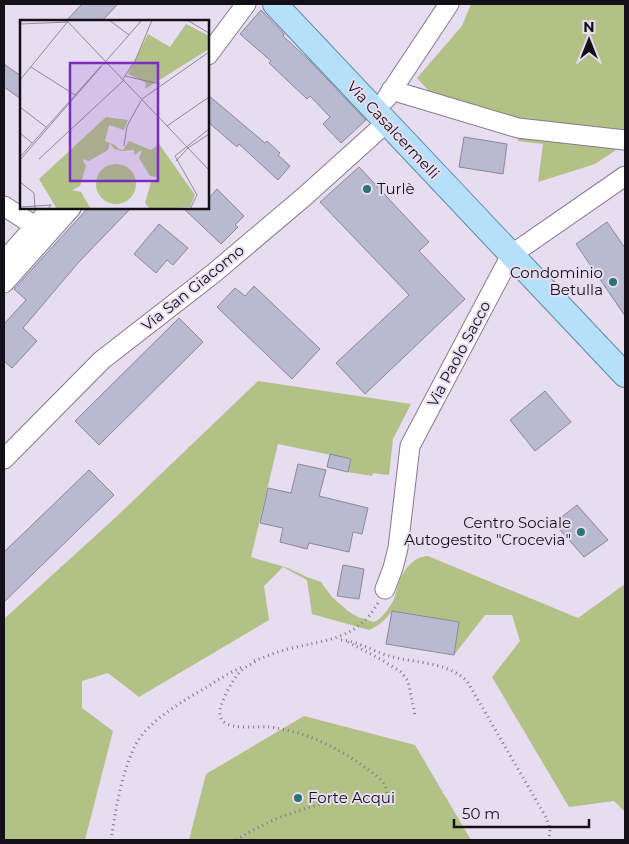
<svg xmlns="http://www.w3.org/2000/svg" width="629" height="844" font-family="Montserrat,sans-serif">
<rect width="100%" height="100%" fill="#e7dcf0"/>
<!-- green -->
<g fill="#b2c286">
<path d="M471,4H625V144L595,164L538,182L543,144L518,141L519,126L438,101L417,78L462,26Z"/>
<path d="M258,381L411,404L393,439L389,475L373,473L372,476L348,472L351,459L278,444L251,557L288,568L307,577L321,582L332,597L348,611L358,617L374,622C382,619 390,607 394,599C396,594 397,589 398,584C404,570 412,557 428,556L578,618L625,584V812L614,801L569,807L492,677L520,641L512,615H485L454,655L459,622L392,611C386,619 379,626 369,630L312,614L307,580L283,567L264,586L269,620L139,697L108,673L82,681V708L113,731L85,840H4V619L116,517Z"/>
<path d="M304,716L415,745L471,840H189L206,774Z"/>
</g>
<!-- building -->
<g fill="#b9b9cf" stroke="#89899d">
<path d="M82,4H118L102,21H66Z"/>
<path d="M261,10L284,34L283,36L308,59L366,120L341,143L323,124L330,117L310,96L307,99L269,63L271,61L240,34Z"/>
<path d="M4,64L21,76V99L4,87Z"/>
<path d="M208,95L265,143L267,141L280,153L278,155L290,166L278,180L239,144L237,147L208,122Z"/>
<path d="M464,137L507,144L503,174L459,167Z"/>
<path d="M359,167L429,242L419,251L465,299L365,394L336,363L409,295L320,202Z"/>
<path d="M217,189L244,216L235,225L238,227L221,244L183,208H208V199Z"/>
<path d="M88,208H131L78,263L23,328L37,341L12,368L4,361V324L26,300L14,289Z"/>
<path d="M607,222L625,248V316L576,244Z"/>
<path d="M159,224L188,248L173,265L167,260L156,273L134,254Z"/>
<path d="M254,286L320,349L292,379L217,307L235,288L245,296Z"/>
<path d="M179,318L203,342L99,445L75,421Z"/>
<path d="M545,391L571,422L535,451L510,420Z"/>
<path d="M330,454L351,459L348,472L327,467Z"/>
<path d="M298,464L326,470L319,496L368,508L362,534L353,532L349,552L309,543L307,549L280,542L283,528L260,523L268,488L291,493Z"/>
<path d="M89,470L114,495L4,602V552Z"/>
<path d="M577,505L608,540L584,557L554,523Z"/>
<path d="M343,565L364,569L359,599L337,596Z"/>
<path d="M392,611L459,622L454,655L386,644Z"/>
</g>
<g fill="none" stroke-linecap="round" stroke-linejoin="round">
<defs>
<g id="minor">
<path d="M208,55L246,4"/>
<path d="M391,90L518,128L625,140"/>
<path d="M386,99L449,4"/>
<path d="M4,206L35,226"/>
<path d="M4,261L51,208"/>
<path d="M4,283L71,208"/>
<path d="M4,459L102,360L214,273L305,196L386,123"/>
<path d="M385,589L393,568L398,548L410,446L511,255L625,176"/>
</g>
<path id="major" d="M275,4L625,375"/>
</defs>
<!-- minor casing -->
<use href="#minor" stroke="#847a8c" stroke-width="21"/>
<!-- major casing -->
<use href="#major" stroke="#5e8aa7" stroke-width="26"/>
<!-- path -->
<g stroke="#7f7785" stroke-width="3" stroke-dasharray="1 4" stroke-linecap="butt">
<path d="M341,640C357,641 371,650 386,655C414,664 444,660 467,681L547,819L550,829L549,840"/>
<path d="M348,642L382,660L401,672L408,681L415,715"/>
<path d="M254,661C265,657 276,652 288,649C324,640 357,640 378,603"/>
<path d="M111,840C116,808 121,774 136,744C149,720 185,700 207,687C219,679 231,672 244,666"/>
<path d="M236,840C273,817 306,806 349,799C359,797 381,798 387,793C387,782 374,774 366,768C335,746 307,732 269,727C257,726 237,729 227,724C223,722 221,719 220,715C218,706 232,681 238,674C243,668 250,665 256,661"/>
</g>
<!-- minor -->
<use href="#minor" stroke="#fff" stroke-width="19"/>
<!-- major -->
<use href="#major" stroke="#b6e0f9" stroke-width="24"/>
</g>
<!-- markers -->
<g fill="#2a7478" stroke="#e7dcf0" stroke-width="2">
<circle cx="367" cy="189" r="5"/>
<circle cx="613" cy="282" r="5"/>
<circle cx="581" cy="532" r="5"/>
<circle cx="298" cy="798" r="5"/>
</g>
<g text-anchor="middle" stroke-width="4" stroke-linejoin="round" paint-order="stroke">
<!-- street labels -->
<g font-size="15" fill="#141017" stroke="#e7dcf0">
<text transform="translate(393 130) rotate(47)" y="5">Via Casalcermelli</text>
<text transform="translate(193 288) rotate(-39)" y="5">Via San Giacomo</text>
<text transform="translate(459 354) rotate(-62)" y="5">Via Paolo Sacco</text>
</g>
<!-- poi labels -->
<g font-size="15" fill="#141017" stroke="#e7dcf0" text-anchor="start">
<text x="377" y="194">Turlè</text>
<text x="603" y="278" text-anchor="end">Condominio<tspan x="603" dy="17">Betulla</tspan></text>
<text x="571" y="528" text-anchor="end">Centro Sociale<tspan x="571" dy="17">Autogestito "Crocevia"</tspan></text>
<text x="308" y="803">Forte Acqui</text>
</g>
</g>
<!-- overview -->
<g transform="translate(20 20)">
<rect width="189" height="189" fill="#e7dcf0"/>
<path d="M166,4L189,16V29L125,69L126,63L108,54L128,14L150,27ZM86,97L108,100L104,110L89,105L85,121L95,125L99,129L103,130L109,121L131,130L139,124L175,175L170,187L130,189L125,183L131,162L139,158L130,156L119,138L122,130L114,135V130L102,131L94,129L90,123L88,130L69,141L62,139L66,146L60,166L52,170L61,172L71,189H37L19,159ZM76 164a20 20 0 1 1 40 0a20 20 0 1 1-40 0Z" fill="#b2c286"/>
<path fill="none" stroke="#938a99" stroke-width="1" d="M89,0L109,15M167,0L189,13M0,4L48,2L189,150M86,41L122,0M11,47L55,75M105,56L140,64M103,59L116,39L132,0M0,60L49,0M0,87L26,107M147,106L189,77M0,113L12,123M104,126L107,106L122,79L189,32M0,137L81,46M19,139L104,60M0,140L86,41M156,141L168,128L189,114M0,162L14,173L15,189M0,187L31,185L28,189M170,189L177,175L155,136L189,109"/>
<path fill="#7b2cbf" fill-opacity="0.15" stroke="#7b2cbf" stroke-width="2.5" d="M50,43H138V161H50Z"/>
<rect width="189" height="189" fill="none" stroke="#141017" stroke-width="2.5"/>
</g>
<!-- border -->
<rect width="629" height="844" fill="none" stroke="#141017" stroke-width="10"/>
<!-- north arrow -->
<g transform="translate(589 40)" stroke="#e7dcf0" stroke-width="4" paint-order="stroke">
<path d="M0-4L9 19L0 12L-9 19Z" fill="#141017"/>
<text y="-8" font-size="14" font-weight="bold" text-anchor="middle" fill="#141017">N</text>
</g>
<!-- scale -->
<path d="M454 819v8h135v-8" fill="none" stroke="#141017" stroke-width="2.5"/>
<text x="462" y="819" font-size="15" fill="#141017" stroke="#e7dcf0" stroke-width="4" paint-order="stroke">50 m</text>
</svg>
